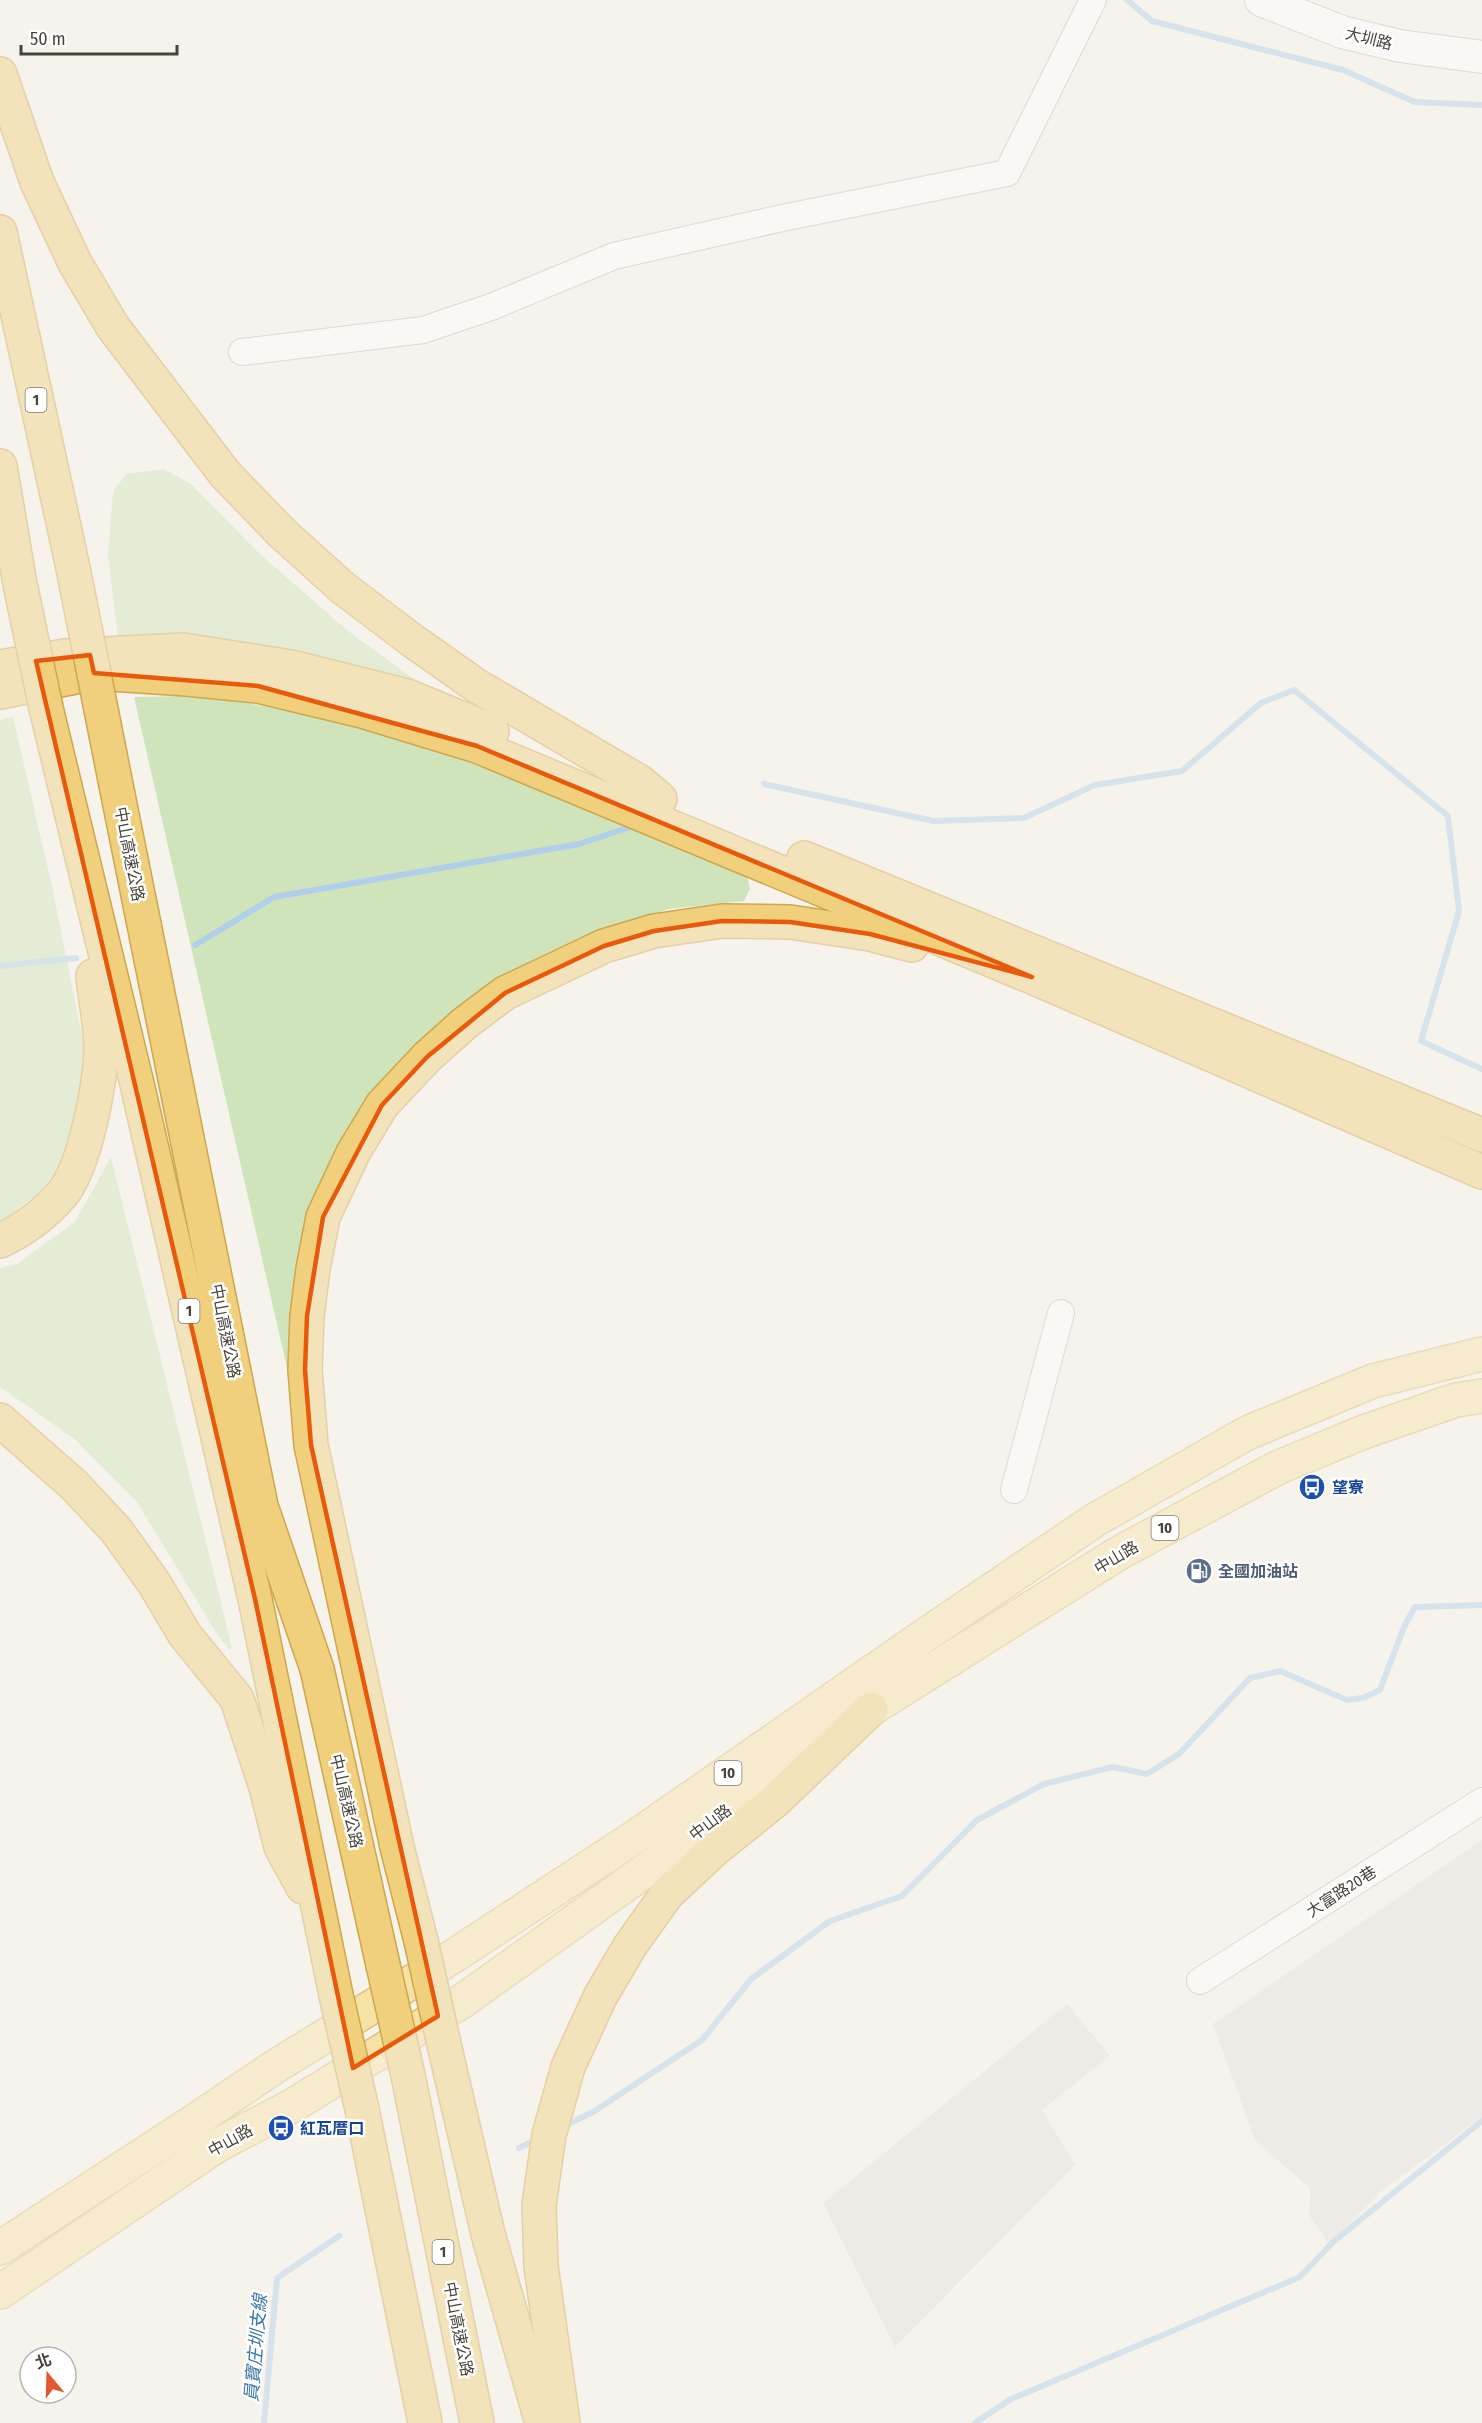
<svg xmlns="http://www.w3.org/2000/svg" width="1482" height="2423" font-family="'Fira Sans Condensed','Noto Sans TC',sans-serif">
<rect width="100%" height="100%" fill="#f5f3ec"/>
<!-- industrial -->
<path fill="#e5e2dd" d="M1482,1840V2117L1384,2189L1329,2244L1309,2215L1311,2189L1255,2140L1213,2024Z"/>
<!-- green -->
<g fill="#cfe4ba">
<path d="M164,469L191,484L261,555L348,631L436,695L118,637L108,556L113,492L126,474Z"/>
<path d="M186,696L231,700L364,725L441,748L611,817L747,877L750,889L744,901L669,909L595,931L528,962L475,998L364,1109L292,1390L134,697Z"/>
<path d="M13,717L53,891L83,1042L81,1121L64,1163L37,1194L0,1223V720Z"/>
<path d="M111,1157L232,1648L230,1650L219,1637L137,1502L76,1440L0,1387V1268L17,1264L75,1222Z"/>
</g>
<!-- parking -->
<path fill="#e4e3e0" d="M1067,2004L1110,2056L1042,2110L1075,2165L895,2347L823,2203Z"/>
<g fill="none" stroke-linecap="round" stroke-linejoin="round">
<!-- stream -->
<g stroke="#b0cfea" stroke-width="6">
<path d="M1127,0L1152,21L1343,70L1415,102L1482,105"/>
<path d="M764,784L933,821L1024,818L1095,785L1182,771L1261,703L1294,690L1448,816L1459,911L1421,1041L1482,1069"/>
<path d="M195,945L274,897L579,844L636,825"/>
<path d="M0,966L76,958"/>
<path d="M564,2126L593,2112L702,2040L751,1979L830,1921L902,1896L977,1820L1044,1784L1113,1767L1147,1774L1179,1754L1250,1678L1280,1671L1347,1700L1363,1698L1380,1690L1404,1627L1415,1607L1482,1605"/>
<path d="M519,2148L538,2139"/>
<path d="M264,2423L277,2278L339,2236"/>
<path d="M975,2423L1011,2399L1300,2277L1333,2242L1482,2121"/>
</g>
<defs>
<g id="minor">
<path d="M242,352L423,330L491,307L614,256L782,218L1007,173L1093,0"/>
<path d="M1014,1490L1061,1313"/>
<path d="M1200,1981L1482,1801"/>
</g>
<path id="tertiary" d="M1261,0L1342,32L1400,46L1482,57"/>
<g id="primary">
<path d="M0,2248L196,2120L273,2068L449,1959L635,1837L921,1638L1095,1520L1247,1433L1373,1381L1482,1354"/>
<path d="M0,2292L216,2146L292,2106L461,2002L656,1863L750,1792L871,1709L1119,1553L1277,1468L1361,1433L1456,1400L1482,1396"/>
</g>
<g id="motorway">
<path d="M0,74L37,182L75,263L113,327L225,474L282,533L343,588L413,641L477,686L640,782L660,799"/>
<path d="M0,232L73,568"/>
<path d="M0,466L20,584"/>
<path d="M0,667L65,656L183,650L291,667L407,696L492,731"/>
<path d="M0,692L95,673L187,679L258,686L362,711L477,746L1032,977L1482,1172"/>
<path d="M46,708L137,1084L255,1599L336,1995"/>
<path d="M118,795L261,1506L317,1669L383,1965"/>
<path d="M804,858L1482,1135"/>
<path d="M0,1241C23,1230 45,1214 62,1194C85,1167 100,1085 101,1049C101,1025 95,999 93,976"/>
<path d="M0,1420L74,1485L116,1530L154,1583L185,1635L237,1699L266,1787L281,1847L303,1887"/>
<path d="M421,1941L397,1847L311,1445L305,1370L307,1316L313,1269L323,1217L353,1153L382,1105L427,1057L465,1023L505,993L604,946L654,931L722,921L790,922L870,934L912,945"/>
<path d="M446,2053L488,2234L542,2423"/>
<path d="M409,2080L477,2423"/>
<path d="M362,2109L425,2423"/>
<path d="M563,2423L541,2266L539,2205L549,2135L568,2067L600,1997L630,1946L667,1894L714,1850L775,1801L871,1709"/>
</g>
</defs>
<!-- minor casing -->
<use href="#minor" stroke="#c0bbb0" stroke-width="28"/>
<!-- tertiary casing -->
<use href="#tertiary" stroke="#c0bbb0" stroke-width="34"/>
<!-- primary casing -->
<use href="#primary" stroke="#d9c176" stroke-width="36"/>
<!-- motorway casing -->
<use href="#motorway" stroke="#cfa64c" stroke-width="36"/>
<!-- minor -->
<use href="#minor" stroke="#fff" stroke-width="26"/>
<!-- tertiary -->
<use href="#tertiary" stroke="#fff" stroke-width="32"/>
<!-- primary -->
<use href="#primary" stroke="#f5e2a5" stroke-width="33"/>
<!-- motorway -->
<use href="#motorway" stroke="#f0d07c" stroke-width="33"/>
<defs>
<g id="motorway-bridge">
<path d="M73,568L118,795"/>
<path d="M20,584L46,708"/>
<path d="M421,1941L446,2053"/>
<path d="M383,1965L409,2080"/>
<path d="M336,1995L362,2109"/>
</g>
</defs>
<!-- motorway-bridge casing -->
<use href="#motorway-bridge" stroke="#cfa64c" stroke-width="36" stroke-linecap="butt"/>
<!-- motorway-bridge -->
<use href="#motorway-bridge" stroke="#f0d07c" stroke-width="33"/>
</g>
<!-- marked area -->
<path d="M0 0H1482V2423H0ZM90,655L94,673L258,686L477,746L1032,977L870,934L790,922L722,921L654,931L604,946L505,993L427,1057L382,1105L323,1217L307,1316L305,1370L311,1445L438,2016L353,2068L255,1599L36,661Z" fill="#f5f3ec" fill-opacity=".55" fill-rule="evenodd"/>
<path fill="none" stroke="#e8590c" stroke-width="4.5" stroke-linejoin="round" d="M90,655L94,673L258,686L477,746L1032,977L870,934L790,922L722,921L654,931L604,946L505,993L427,1057L382,1105L323,1217L307,1316L305,1370L311,1445L438,2016L353,2068L255,1599L36,661Z"/>
<!-- icons -->
<defs>
<symbol id="bus-disc" viewBox="-11 -11 22 22"><circle r="9.5" fill="#1a4fb4" stroke="#fff"/><path d="M-5-6H5V4H4V6H2V4H-2V6H-4V4H-5ZM-3.5-4V0h7V-4ZM-3.5 1.2v1.5H-2V1.2ZM2 1.2v1.5H3.5V1.2Z" fill="#fff"/></symbol>
<symbol id="fuel-disc" viewBox="-11 -11 22 22"><circle r="9.5" fill="#5c6f8a" stroke="#fff"/><path d="M-5.5-6h7V0h2V4h1.3V-2.5L3-4.5l.8-.8L6-3V5H2.5V1h-1V6h-7ZM-4.2-4.7v3.2H.2V-4.7Z" fill="#fff"/></symbol>
</defs>
<g fill-rule="evenodd">
<use href="#bus-disc" x="1297" y="1472" width="30" height="30"/>
<use href="#fuel-disc" x="1184" y="1556" width="30" height="30"/>
<use href="#bus-disc" x="266" y="2113" width="30" height="30"/>
</g>
<g text-anchor="middle" stroke-width="5" stroke-linejoin="round" paint-order="stroke">
<!-- shield labels -->
<g fill="#fff" stroke="#807c75" stroke-width="1.5">
<rect x="25.5" y="388" width="21" height="24" rx="4.5"/>
<rect x="178.5" y="1299" width="21" height="24" rx="4.5"/>
<rect x="1151.5" y="1516" width="27" height="24" rx="4.5"/>
<rect x="714.5" y="1761" width="27" height="24" rx="4.5"/>
<rect x="432.5" y="2240" width="21" height="24" rx="4.5"/>
</g>
<g font-size="15" font-weight="bold" fill="#49443a">
<text x="36" y="405">1</text>
<text x="189" y="1316">1</text>
<text x="1165" y="1533">10</text>
<text x="728" y="1778">10</text>
<text x="443" y="2257">1</text>
</g>
<!-- street labels -->
<g font-size="16" fill="#49443a" stroke="#fff">
<text transform="translate(1369 38) rotate(14)" y="6">大圳路</text>
<text transform="translate(130 854) rotate(79)" y="6">中山高速公路</text>
<text transform="translate(226 1331) rotate(79)" y="6">中山高速公路</text>
<text transform="translate(1116 1557) rotate(-31)" y="6">中山路</text>
<text transform="translate(347 1801) rotate(77)" y="6">中山高速公路</text>
<text transform="translate(710 1822) rotate(-37)" y="6">中山路</text>
<text transform="translate(1341 1891) rotate(-33)" y="6">大富路20巷</text>
<text transform="translate(230 2140) rotate(-29)" y="6">中山路</text>
<text transform="translate(459 2329) rotate(79)" y="6">中山高速公路</text>
</g>
<!-- transit labels -->
<g font-size="16" font-weight="bold" fill="#164399" stroke="#fff" text-anchor="start">
<text x="1332" y="1493">望寮</text>
<text x="300" y="2134">紅瓦厝口</text>
</g>
<!-- service labels -->
<g font-size="16" font-weight="bold" fill="#4e5e75" stroke="#fff" text-anchor="start">
<text x="1218" y="1577">全國加油站</text>
</g>
<!-- water labels -->
<g font-size="18" font-style="italic" fill="#3d77ab" stroke="#fff">
<text transform="translate(256 2348) rotate(-85)" y="6">員寶庄圳支線</text>
</g>
</g>
<!-- north arrow -->
<g transform="translate(48 2375) rotate(341)"><circle r="28" fill="#ffffff" stroke="#b6b4b0" stroke-width="1.5"/>
<path d="M0-4.5L10 22L0 15L-10 22Z" fill="#e55733"/>
<text y="-9" font-size="16" font-weight="bold" text-anchor="middle" fill="#49443a">北</text>
</g>
<!-- scale -->
<path d="M21 45v9h156v-9" fill="none" stroke="#49443a" stroke-width="3"/>
<text x="30" y="45" font-size="18" fill="#49443a" stroke="#ffffff" stroke-width="4.5" paint-order="stroke">50 m</text>
</svg>
